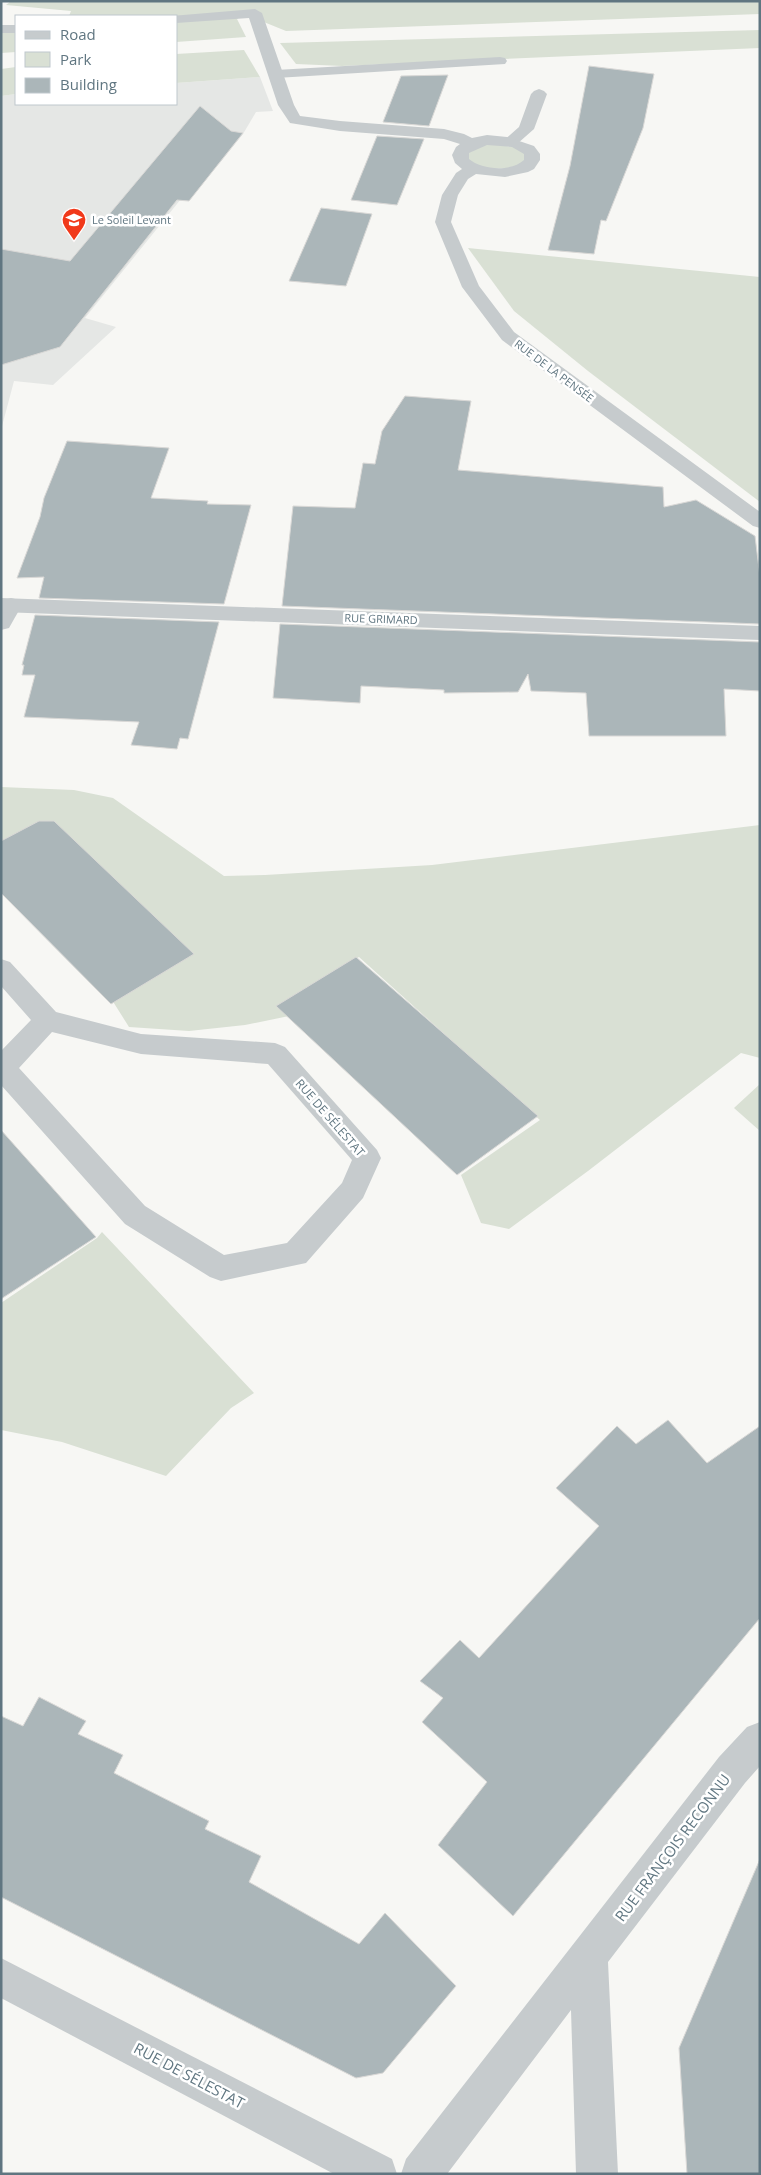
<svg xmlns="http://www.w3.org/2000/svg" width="761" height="2175" font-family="'Open Sans',sans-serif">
<rect width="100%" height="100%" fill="#f7f7f4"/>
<!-- built -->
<path fill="#e5e7e5" d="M260,77L273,111L256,112L243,134L219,164L210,163L85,318L116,327L53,385L14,381L1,430V96L16,94V104H176V83Z"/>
<!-- green -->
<g fill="#d9e0d4">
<path d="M11,1H760V14L286,31L244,14L237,19L246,37L176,42V16H69L71,11L6,5Z"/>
<path d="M760,30V48L342,66L296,64L280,43Z"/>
<path d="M16,31V52L1,53V32Z"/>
<path d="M244,50L260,77L176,83V54Z"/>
<path d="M16,67V94L1,96V69Z"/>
<path d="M476,142L528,149L522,168L474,169L461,152Z"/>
<path d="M468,248L760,277V502L588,371L514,311Z"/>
<path d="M1,787L74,790L113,798L224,876L265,875L432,865L760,825V1058L741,1053L588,1171L509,1229L481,1223L461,1175L540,1120L359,957L282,1003L294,1015L245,1025L189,1031L129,1027L112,1000L189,954L48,821L1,845Z"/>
<path d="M760,1084V1131L734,1108Z"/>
<path d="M102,1232L254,1393L231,1408L166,1476L62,1442L1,1430V1303L97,1238Z"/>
</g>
<!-- building -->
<g fill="#abb6b9" stroke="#d9d8d6">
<path d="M589,66L654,74L643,128L606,221L601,220L594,254L548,250L570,166Z"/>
<path d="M448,75L429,126L383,122L401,76Z"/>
<path d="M200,106L231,131L243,133L189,201L177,200L60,347L1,365V249L70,261Z"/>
<path d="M377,136L424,139L397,205L351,200Z"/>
<path d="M321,208L372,214L346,286L289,281Z"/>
<path d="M405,396L471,401L458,470L663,487L664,507L696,500L755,536L760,577V624L282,606L293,506L355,508L363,463L375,464L382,431Z"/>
<path d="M67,441L169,448L151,498L208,501L207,504L251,505L224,604L39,598L44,577L17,578L40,517L44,498Z"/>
<path d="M35,615L219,622L188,739L180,738L177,749L131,745L139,722L24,717L35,675H22L24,665H22Z"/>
<path d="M280,624L760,642V691L724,689L726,736H589L586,693L531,691L528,674L518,692L444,693V690L361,686L360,703L273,698Z"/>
<path d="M39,821H54L194,954L111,1004L1,893V841Z"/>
<path d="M356,957L442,1032L538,1116L457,1175L276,1006Z"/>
<path d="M1,1130L96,1237L1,1299Z"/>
<path d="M668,1420L707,1463L760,1426V1618L513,1916L438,1845L487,1782L422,1722L443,1698L420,1681L460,1640L479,1658L599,1526L556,1488L617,1426L636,1444Z"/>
<path d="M39,1697L86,1721L78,1734L123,1755L114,1773L209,1821L205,1829L261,1856L249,1882L359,1944L385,1913L456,1986L383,2073L356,2078L1,1897V1716L23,1726Z"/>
<path d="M760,1859V2174H687L679,2048Z"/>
</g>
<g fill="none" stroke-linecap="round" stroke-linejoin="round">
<!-- service -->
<g fill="#c6cbcd" fill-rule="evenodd">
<path d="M500,57L505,58L507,61L505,64L276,78L271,77L269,74L271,71L276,70Z"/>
<path d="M539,89L544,91L547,94L534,129L517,144H505L503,141L519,127L531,94L534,91Z"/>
<path d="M1,959L10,962L56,1012L141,1034L275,1043L285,1047L377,1150L381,1158L363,1198L306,1263L221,1281L210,1277L125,1224L1,1085V1051L31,1020L1,986ZM52,1032L141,1054L268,1064L352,1160L342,1183L287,1243L224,1255L145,1206L19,1068Z"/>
</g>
<!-- minor -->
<g fill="#c6cbcd" fill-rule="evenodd">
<path d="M255,9L262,13L294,105L300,116L340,121L444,129L464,134L472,138L487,135L507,137L534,146L540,154V160L534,169L528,172L505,177L476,174L468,179L458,195L451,222L479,286L514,332L760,512V528L753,526L502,340L462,287L435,222L442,195L456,173L462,169L455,163L452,155L456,147L460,144L444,139L340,131L290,123L278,105L249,18L176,23V16H171ZM487,145L512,147L524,154V160C511,172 482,170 469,159V153Z"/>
<rect x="1" y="25" width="15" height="8"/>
<path d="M11,598L19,600L22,605L9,628L1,630V604L3,600Z"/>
<path d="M760,1722V1766L745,1783L608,1962L618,2174H576L571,2010L447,2174H401L406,2159L719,1757L747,1727Z"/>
<path d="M1,1958L392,2159L397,2174H334L1,1998Z"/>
</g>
<!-- tertiary -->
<path fill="#c6cbcd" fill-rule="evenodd" d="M1,598L760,626V640L1,612Z"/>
</g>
<!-- icons -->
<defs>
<symbol id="school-pin" viewBox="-11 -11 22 30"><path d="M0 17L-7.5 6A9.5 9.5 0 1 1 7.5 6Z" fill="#f1391a" stroke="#fff"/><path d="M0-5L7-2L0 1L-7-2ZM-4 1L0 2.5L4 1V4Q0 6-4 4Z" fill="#fff"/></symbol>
</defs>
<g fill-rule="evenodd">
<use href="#school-pin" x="60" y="206" width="28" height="38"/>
</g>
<g text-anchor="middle" stroke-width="5" stroke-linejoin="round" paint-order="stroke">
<!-- far-poi labels -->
<g font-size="11" fill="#607681" stroke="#fff" text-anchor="start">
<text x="92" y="224">Le Soleil Levant</text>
</g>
<!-- far-street labels -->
<g font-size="11" fill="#607681" stroke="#fff">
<text transform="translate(554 371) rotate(37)" y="4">RUE DE LA PENSÉE</text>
<text transform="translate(381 619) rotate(2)" y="4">RUE GRIMARD</text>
</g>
<!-- street labels -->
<g font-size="12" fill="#607681" stroke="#fff">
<text transform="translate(330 1118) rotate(49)" y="4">RUE DE SÉLESTAT</text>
</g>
<!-- near-street labels -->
<g font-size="15" fill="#607681" stroke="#fff">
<text transform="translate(673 1848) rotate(-53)" y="5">RUE FRANÇOIS RECONNU</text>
<text transform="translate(189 2076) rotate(28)" y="5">RUE DE SÉLESTAT</text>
</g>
</g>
<!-- border -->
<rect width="761" height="2175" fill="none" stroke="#607681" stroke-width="5"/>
<!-- legend -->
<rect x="15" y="15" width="162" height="90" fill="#ffffff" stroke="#bfc8cd"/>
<rect x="25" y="31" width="25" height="8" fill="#c6cbcd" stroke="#bfc8cd"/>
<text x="60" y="40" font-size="15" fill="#607681">Road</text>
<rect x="25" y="52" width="25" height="15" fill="#d9e0d4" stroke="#bfc8cd"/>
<text x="60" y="65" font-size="15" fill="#607681">Park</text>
<rect x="25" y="78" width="25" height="15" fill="#abb6b9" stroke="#bfc8cd"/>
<text x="60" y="90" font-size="15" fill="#607681">Building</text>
</svg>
